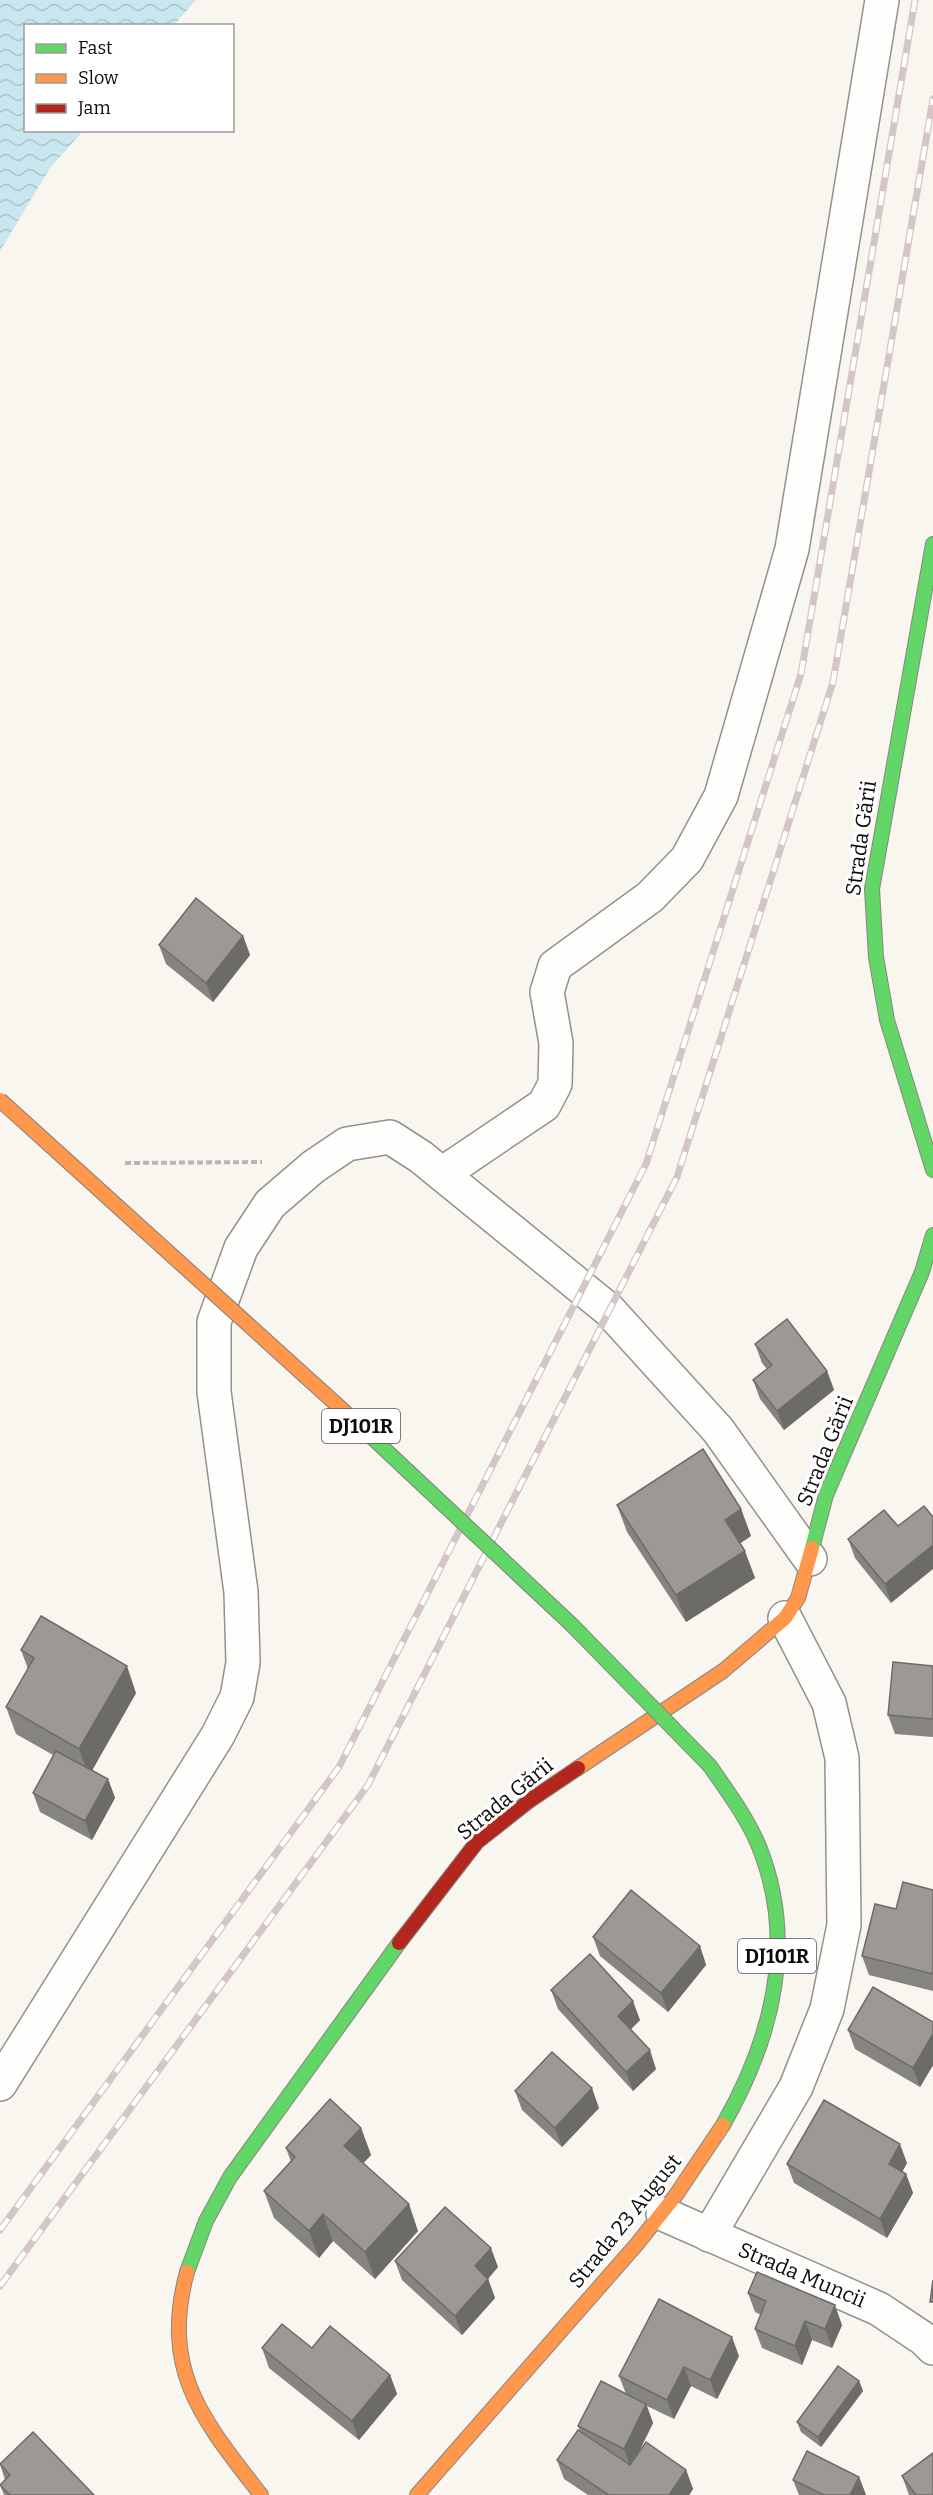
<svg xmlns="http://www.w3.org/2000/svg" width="933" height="2495" font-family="Bitter,serif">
<defs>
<pattern id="water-waves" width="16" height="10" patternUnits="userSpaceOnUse" patternTransform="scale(1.5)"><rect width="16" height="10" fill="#c9e7ef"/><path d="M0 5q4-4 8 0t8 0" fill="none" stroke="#abc5cc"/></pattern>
</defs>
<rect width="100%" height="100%" fill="#f9f6ef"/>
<!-- water -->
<path fill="url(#water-waves)" d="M0,0H196L174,25L26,26V130L83,131L50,168L0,251Z"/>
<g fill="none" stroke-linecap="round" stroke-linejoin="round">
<defs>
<g id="street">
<path d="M442,1174L544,1105L555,1084L556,1043L547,992L555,966L650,897L687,859L721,796L792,549L882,0"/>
<path d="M0,2084L218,1735L237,1697L243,1663L241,1592L214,1392V1322L241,1248L270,1204L313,1167L347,1144L390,1137L421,1157L609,1310L718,1430L810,1559"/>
<path d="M663,2214L879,2309L924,2339L933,2348"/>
<path d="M709,2235L796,2087L827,2009L844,1925L842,1758L829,1703L785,1618"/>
</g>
<g id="fast">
<path d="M933,544L872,889L876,957L887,1020L933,1170"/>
<path d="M812,1548L826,1495L922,1272L933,1235"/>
<path d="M710,1766C727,1791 746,1816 758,1844C798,1941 772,2039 723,2125"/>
<path d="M187,2272L206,2221L230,2177L399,1943"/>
</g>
<g id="slow">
<path d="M578,1768L723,1671L785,1618L798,1598L812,1548"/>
<path d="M187,2272C160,2372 204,2421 261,2495"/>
<path d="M417,2495L637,2244L676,2195L723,2125"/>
</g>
<path id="jam" d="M399,1943L477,1842L529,1801L578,1768"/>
</defs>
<!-- street casing -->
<use href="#street" stroke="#92918e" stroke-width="36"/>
<!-- fast casing -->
<use href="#fast" stroke="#898784" stroke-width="16"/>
<!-- slow casing -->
<use href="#slow" stroke="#898784" stroke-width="16"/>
<!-- jam casing -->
<use href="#jam" stroke="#898784" stroke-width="16"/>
<!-- path -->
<path stroke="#b7b6b5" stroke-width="4" stroke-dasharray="6 3" stroke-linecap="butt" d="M125,1163L262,1162"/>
<!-- street -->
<use href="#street" stroke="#fefefd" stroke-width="33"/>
<!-- fast -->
<use href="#fast" stroke="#63d668" stroke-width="14"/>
<!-- slow -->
<use href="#slow" stroke="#ff974d" stroke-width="14"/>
<!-- jam -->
<use href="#jam" stroke="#b3261e" stroke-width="14"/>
<defs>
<g id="rail">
<path d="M0,2230L339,1767L646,1164L801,674L915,0"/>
<path d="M0,2286L368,1785L677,1177L833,682L933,99"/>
</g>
</defs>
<!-- rail casing -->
<use href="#rail" stroke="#d4c6c7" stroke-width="7"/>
<!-- rail -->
<use href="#rail" stroke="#fff" stroke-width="4.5" stroke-dasharray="14" stroke-linecap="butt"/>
<defs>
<path id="fast-bridge" d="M346,1413L572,1625L710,1766"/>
<path id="slow-bridge" d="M0,1100L346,1413"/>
</defs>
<!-- fast-bridge casing -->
<use href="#fast-bridge" stroke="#7f7e7b" stroke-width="16" stroke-linecap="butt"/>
<!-- slow-bridge casing -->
<use href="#slow-bridge" stroke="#7f7e7b" stroke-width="16" stroke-linecap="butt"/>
<!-- fast-bridge -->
<use href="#fast-bridge" stroke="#63d668" stroke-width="14"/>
<!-- slow-bridge -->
<use href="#slow-bridge" stroke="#ff974d" stroke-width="14"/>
</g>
<!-- wall -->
<g fill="#868480">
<path d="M243,936L250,955L213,1002L166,964L159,945Z"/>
<path d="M755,1344L827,1371L834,1390L784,1430L760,1399L753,1380L767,1369L762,1363Z"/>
<path d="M617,1505L741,1509L751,1536L740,1543L755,1578L686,1622L627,1532Z"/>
<path d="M884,1510L891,1603L855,1558L848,1539Z"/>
<path d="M21,1650L136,1693L92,1770L108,1779L115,1798L92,1840L40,1812L33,1793L53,1755L16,1734L6,1707L28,1669Z"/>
<path d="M933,1666V1737L895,1734L888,1715Z"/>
<path d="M933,1890V1991L869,1975L862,1956L896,1909Z"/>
<path d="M593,1937L700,1946L706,1965L668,2012L600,1956Z"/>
<path d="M551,1990L640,2020L631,2029L656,2069L633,2091L558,2009Z"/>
<path d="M933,2022V2065L920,2087L855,2049L848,2030Z"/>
<path d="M515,2091L599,2108L562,2147L522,2110Z"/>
<path d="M361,2128L371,2155L363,2163L418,2231L375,2279L333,2241L319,2258L274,2218L264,2191L291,2162L286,2148Z"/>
<path d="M907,2163L902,2172L906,2174L913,2193L887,2238L794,2183L787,2164Z"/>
<path d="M395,2261L498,2267L488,2279L495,2298L462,2335L402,2280Z"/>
<path d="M748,2293L842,2325L832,2348L812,2340L802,2365L762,2348L755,2329L761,2315L755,2312Z"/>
<path d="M262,2348H312L390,2375L397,2394L359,2440L269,2368Z"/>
<path d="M739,2356L717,2399L691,2386L674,2419L647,2406L653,2423L639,2451L686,2470L693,2489L689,2495H588L564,2479L557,2460L580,2432L578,2426L626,2394L619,2376Z"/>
<path d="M859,2381L863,2391L821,2447L801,2432L797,2422Z"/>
<path d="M0,2464L94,2495H4L0,2485L5,2480Z"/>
<path d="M902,2476L933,2495H909Z"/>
<path d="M859,2477L866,2495H799L793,2480Z"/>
</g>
<!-- shaded-wall -->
<g fill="#6d6b68">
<path d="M243,936L250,955L213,1002L206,983Z"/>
<path d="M827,1371L834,1390L784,1430L777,1411Z"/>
<path d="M741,1509L751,1536L735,1547L725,1520Z"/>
<path d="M933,1545V1569L891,1603L885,1584Z"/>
<path d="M745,1551L755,1578L686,1622L676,1595Z"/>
<path d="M127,1666L136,1693L89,1776L79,1749Z"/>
<path d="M108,1779L115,1798L92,1840L85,1821Z"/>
<path d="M700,1946L706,1965L668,2012L661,1993Z"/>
<path d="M633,2001L640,2020L625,2035L618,2016Z"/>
<path d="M933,2034V2065L920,2087L913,2068Z"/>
<path d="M650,2050L656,2069L633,2091L626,2072Z"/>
<path d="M592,2088L599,2108L562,2147L555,2128Z"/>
<path d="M361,2128L371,2155L354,2173L344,2146Z"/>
<path d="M900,2144L907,2163L896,2183L889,2164Z"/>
<path d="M906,2174L913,2193L887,2238L880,2219Z"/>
<path d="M409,2204L418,2231L375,2279L365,2252Z"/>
<path d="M323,2214L333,2241L319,2258L309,2231Z"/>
<path d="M491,2248L498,2267L482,2285L475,2266Z"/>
<path d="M488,2279L495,2298L462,2335L455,2316Z"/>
<path d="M835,2305L842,2325L832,2348L825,2329Z"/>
<path d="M805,2321L812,2340L802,2365L795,2346Z"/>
<path d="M732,2337L739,2356L717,2399L710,2380Z"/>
<path d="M684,2367L691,2386L674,2419L667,2400Z"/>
<path d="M390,2375L397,2394L359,2440L352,2421Z"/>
<path d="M859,2381L863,2391L821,2447L818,2437Z"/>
<path d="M646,2404L653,2423L631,2468L624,2449Z"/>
<path d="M686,2470L693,2489L689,2495H669Z"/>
<path d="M859,2477L866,2495H850Z"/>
</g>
<!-- building -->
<g fill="#9c9995" stroke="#6d6b68" stroke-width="1.5">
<path d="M196,898L243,936L206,983L159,945Z"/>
<path d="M787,1319L827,1371L777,1411L753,1380L772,1365L755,1344Z"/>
<path d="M703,1449L741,1509L725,1520L745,1551L676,1595L617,1505Z"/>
<path d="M924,1506L933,1517V1545L885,1584L848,1539L884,1510L898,1526Z"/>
<path d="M41,1616L127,1666L79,1749L6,1707L34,1658L21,1650Z"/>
<path d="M893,1662L933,1666V1719L888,1715Z"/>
<path d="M56,1751L108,1779L85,1821L33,1793Z"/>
<path d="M903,1882L933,1890V1974L862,1956L875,1904L896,1909Z"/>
<path d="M631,1890L700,1946L661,1993L593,1937Z"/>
<path d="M590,1954L633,2001L618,2016L650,2050L626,2072L551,1990Z"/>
<path d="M873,1987L933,2022V2034L913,2068L848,2030Z"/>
<path d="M552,2052L592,2088L555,2128L515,2091Z"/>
<path d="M330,2099L361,2128L344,2146L409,2204L365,2252L323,2214L309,2231L264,2191L295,2157L286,2148Z"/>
<path d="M824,2100L900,2144L889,2164L906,2174L880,2219L787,2164Z"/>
<path d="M445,2207L491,2248L475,2266L488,2279L455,2316L395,2261Z"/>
<path d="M757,2272L835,2305L825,2329L805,2321L795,2346L755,2329L766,2301L748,2293Z"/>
<path d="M933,2280V2302H930Z"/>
<path d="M659,2299L732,2337L710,2380L684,2367L667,2400L619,2376Z"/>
<path d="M282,2324L312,2348L330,2326L390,2375L352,2421L262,2348Z"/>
<path d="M838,2366L859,2381L818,2437L797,2422Z"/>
<path d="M601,2381L646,2404L624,2449L578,2426Z"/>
<path d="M578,2430L630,2465L646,2442L686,2470L669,2495H609L557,2460Z"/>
<path d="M33,2432L94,2495H10L0,2485L10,2475L0,2464Z"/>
<path d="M807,2451L859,2477L850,2495H824L793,2480Z"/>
<path d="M933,2453V2495H916L902,2476Z"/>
</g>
<g text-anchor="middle" stroke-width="6" stroke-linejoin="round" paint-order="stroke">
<!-- shield labels -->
<g fill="#fff" stroke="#545454" stroke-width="1.5">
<rect x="322" y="1409" width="78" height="34" rx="4.5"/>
<rect x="738" y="1939" width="78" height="34" rx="4.5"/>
</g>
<g font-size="20" font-weight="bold" fill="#0b0b0b">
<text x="361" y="1433">DJ101R</text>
<text x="777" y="1963">DJ101R</text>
</g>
<!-- street labels -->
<g font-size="21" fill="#0b0b0b" stroke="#fff">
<text transform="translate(861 838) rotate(-82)" y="7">Strada Gării</text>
<text transform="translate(825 1451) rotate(-68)" y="7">Strada Gării</text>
<text transform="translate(505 1799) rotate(-39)" y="7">Strada Gării</text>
<text transform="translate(625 2221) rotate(-51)" y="7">Strada 23 August</text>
<text transform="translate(802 2275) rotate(23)" y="7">Strada Muncii</text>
</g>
</g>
<!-- legend -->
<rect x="24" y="24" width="210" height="108" fill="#ffffff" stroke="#9d9d9d" stroke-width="1.5"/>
<rect x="36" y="44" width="30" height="9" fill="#63d668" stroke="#9d9d9d" stroke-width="1.5"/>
<text x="78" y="54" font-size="18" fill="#0b0b0b">Fast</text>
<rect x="36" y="74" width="30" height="9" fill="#ff974d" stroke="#9d9d9d" stroke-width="1.5"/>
<text x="78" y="84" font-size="18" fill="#0b0b0b">Slow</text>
<rect x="36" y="104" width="30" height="9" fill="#b3261e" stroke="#9d9d9d" stroke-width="1.5"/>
<text x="78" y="114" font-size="18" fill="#0b0b0b">Jam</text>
</svg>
